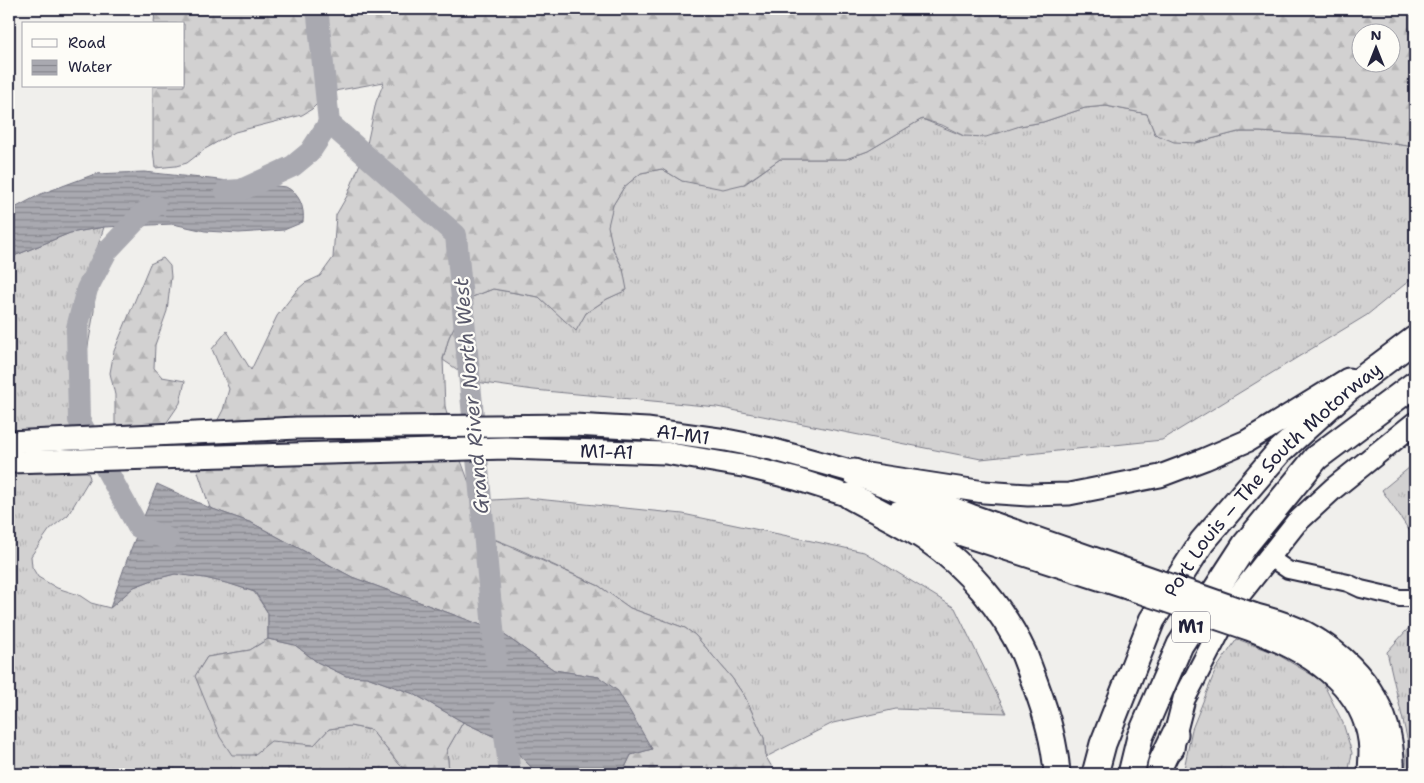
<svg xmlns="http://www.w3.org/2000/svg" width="1424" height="783" font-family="'Shantell Sans',sans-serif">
<defs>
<pattern id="grass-tufts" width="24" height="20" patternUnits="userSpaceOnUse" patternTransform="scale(1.25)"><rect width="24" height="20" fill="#d2d1d1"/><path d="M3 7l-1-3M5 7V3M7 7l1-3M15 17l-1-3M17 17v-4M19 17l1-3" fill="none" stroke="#b4b3b4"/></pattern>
<pattern id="forest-firs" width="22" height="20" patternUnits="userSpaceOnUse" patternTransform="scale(1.25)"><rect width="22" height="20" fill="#d2d1d1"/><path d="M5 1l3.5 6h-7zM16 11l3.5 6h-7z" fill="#b4b3b4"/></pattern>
<pattern id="water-rules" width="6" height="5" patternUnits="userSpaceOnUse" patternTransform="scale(1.25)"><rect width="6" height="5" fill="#a9a9b0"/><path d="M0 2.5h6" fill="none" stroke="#898990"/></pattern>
</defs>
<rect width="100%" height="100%" fill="#f0efec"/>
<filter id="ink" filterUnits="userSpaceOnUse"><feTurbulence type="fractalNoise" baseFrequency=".02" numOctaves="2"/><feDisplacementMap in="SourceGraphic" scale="10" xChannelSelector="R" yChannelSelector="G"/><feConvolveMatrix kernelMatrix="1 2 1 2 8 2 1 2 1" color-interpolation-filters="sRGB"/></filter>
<g filter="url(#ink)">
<!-- grass -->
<g fill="url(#grass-tufts)" stroke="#7a7a86">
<path d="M1106,106L1147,114L1155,134L1196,143L1238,132H1260L1354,138L1415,147V276L1367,315L1162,440L981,459L717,407L534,390L476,382L443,360L449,337L460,315L472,297L493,289L539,297L576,330L586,313L607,299L626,290L623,269L613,249L607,226L613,205L624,187L641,173L662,169L682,181L745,184L780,159H846L868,151L922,119L964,136L1043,122L1085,108Z"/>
<path d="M104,227L95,255L94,311L86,358L71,405L75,437L90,478L68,515L50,529L31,556L32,567L38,577L57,588L79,595L91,603L110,608L134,587L155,579L175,574L205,578L231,584L254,592L268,613V639L250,650L207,657L200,668L306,745H314L329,729L350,726L371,730L400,765L414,774H9V258L70,233Z"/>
<path d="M1415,463V539L1382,490Z"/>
<path d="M527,498L683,514L864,552L955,608L1006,713L896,709L833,723L766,757L764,738L745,697L732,678L695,635L685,628L630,608L599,586L512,546L489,537L476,501Z"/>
<path d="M1415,621V774H1405L1408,742L1387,652Z"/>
<path d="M1237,639L1275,653L1322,681L1343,723L1352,753L1348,774H1183L1192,729L1216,669Z"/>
<path d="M463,722L508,743L535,771V774H447L449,771L447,750Z"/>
</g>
<!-- forest -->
<g fill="url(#forest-firs)" stroke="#7a7a86" fill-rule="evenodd">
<path d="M155,9H1415V147L1354,138L1260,132H1238L1196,143L1174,142L1155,134L1147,114L1106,106L1085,108L1043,122L1020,126L986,137L964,136L944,126L922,119L868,151L846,159H780L744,184L723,189L682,181L662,169L641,173L624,187L613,205L608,226L613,249L623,269L627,290L607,299L586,313L576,331L539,297L493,289L472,297L460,315L449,337L443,359L445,406L453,439L489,537L599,586L630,608L685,628L695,635L732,678L745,697L764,738L766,757L776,774H622L631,755L652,749L599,677L554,670L500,632L352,577L252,523L210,508L197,469L203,448L223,410L229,389L212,349L227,331L251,370L277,316L297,290L305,283L320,276L333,258L336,215L347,196L359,166L367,144L376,102L384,82L329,92L312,109L302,115L235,132L205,149L187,163L176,166L155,168L153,148V86H184V24H154ZM1362,32H1392V62H1362Z"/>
<path d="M163,258L170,266L171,277L167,311L155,345L154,368L162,377L185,381L180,403L167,422L171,444L163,452L131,442L115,429V395L110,373L114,351L150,264Z"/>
<path d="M268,639L295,645L317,662L346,676L367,677L414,694L463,722L447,750L449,772L447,774H414L400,765L371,730L350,726L329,729L314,745L271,741L254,755H232L220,737L195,676L207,657L250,650Z"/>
</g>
<!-- water -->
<g fill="url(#water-rules)" stroke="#737381">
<path d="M144,172L286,187C299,193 305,207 303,222L284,230L239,233L205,231L173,224L104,227L70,233L9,258V211L41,194L95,174Z"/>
<path d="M157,484L210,508L252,523L352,577L500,632L554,670L599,677L618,691L652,749L631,755L622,774H543L535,771L508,743L463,722L414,694L367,677L346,676L317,662L295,645L268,639V613L255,592L230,584L205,578L175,574L155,579L134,587L110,608L129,554Z"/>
</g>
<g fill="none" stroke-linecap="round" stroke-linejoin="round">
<!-- river -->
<g stroke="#a9a9b0" stroke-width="22">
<path d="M316,9L318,16L329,123L456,235L496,660"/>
<path d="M226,191L241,190L293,166L310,152L329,123"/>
<path d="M155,206L142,214L107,251L87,289L77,328L79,420L138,527L168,539"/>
<path d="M502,711L510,774"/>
</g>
<defs>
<path id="minor" d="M1269,557L1288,570L1348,583L1361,589L1400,598H1415"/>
<g id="major">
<path id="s1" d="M9,442L297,428L574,425L647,429L726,440L771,449L854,472L984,492L1028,495L1069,494L1160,476L1205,459L1247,441L1348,379"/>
<path id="s2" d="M9,462L506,448L665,453L748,467L796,479L865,501"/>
<path d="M897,512L956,533L1127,588"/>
<path d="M1251,630C1305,650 1368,686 1370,751C1370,759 1369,767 1369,774"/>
<path d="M1173,749L1175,734L1184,699L1236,599L1296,523L1334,488L1415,423"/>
</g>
<g id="highway">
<path d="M854,472L970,517L1133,574"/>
<path d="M850,496C875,510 903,523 927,539C968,567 1003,609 1024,654C1028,664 1032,675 1036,686C1047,715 1055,744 1057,774"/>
<path d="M1253,616C1270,621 1288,625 1304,634C1358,663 1394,710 1391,774"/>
<path id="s3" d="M1095,774L1103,744L1152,620L1202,542L1279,452L1347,390L1415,339"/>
<path d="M1131,774L1140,737L1180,645L1245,545L1316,458L1415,384"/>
<path d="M1159,774L1161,763L1175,734"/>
</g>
</defs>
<!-- minor casing -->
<use href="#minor" stroke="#22223b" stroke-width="20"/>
<!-- major casing -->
<use href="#major" stroke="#22223b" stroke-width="25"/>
<!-- highway casing -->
<use href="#highway" stroke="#22223b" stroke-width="29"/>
<!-- minor -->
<use href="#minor" stroke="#fdfcf7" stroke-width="16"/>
<!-- major -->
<use href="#major" stroke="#fdfcf7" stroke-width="21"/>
<!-- highway -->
<use href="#highway" stroke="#fdfcf7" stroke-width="25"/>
<defs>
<path id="major-bridge" d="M1127,588L1251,630"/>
<path id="highway-bridge" d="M1133,574L1253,616"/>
</defs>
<!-- major-bridge casing -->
<use href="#major-bridge" stroke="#22223b" stroke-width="25" stroke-linecap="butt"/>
<!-- highway-bridge casing -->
<use href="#highway-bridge" stroke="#22223b" stroke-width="29" stroke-linecap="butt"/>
<!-- major-bridge -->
<use href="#major-bridge" stroke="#fdfcf7" stroke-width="21"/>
<!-- highway-bridge -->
<use href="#highway-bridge" stroke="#fdfcf7" stroke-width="25"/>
</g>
</g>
<g text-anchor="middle" stroke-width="4.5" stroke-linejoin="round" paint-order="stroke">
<!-- shield labels -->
<rect fill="#fdfcf7" stroke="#646373" stroke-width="1" x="1172" y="611.5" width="38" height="31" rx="4"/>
<g font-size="18" font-weight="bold" fill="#22223b">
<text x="1191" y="633">M1</text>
</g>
<!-- street labels -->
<g font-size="19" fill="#22223b" stroke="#fdfcf7">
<text dy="7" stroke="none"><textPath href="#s1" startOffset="675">A1-M1</textPath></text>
<text dy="7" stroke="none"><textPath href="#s2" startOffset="598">M1-A1</textPath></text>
<text dy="7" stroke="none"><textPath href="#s3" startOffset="351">Port Louis – The South Motorway</textPath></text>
</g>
<!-- water labels -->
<g font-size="20" font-style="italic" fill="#58586a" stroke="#fdfcf7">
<text transform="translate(471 396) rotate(-95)" y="7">Grand River North West</text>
</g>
</g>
<!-- margin -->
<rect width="1424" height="783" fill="none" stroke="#fdfcf7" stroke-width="30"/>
<rect x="15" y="15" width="1394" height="753" fill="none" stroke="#22223b" stroke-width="2" filter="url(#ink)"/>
<!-- legend -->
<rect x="22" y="22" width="162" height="65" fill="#fdfcf7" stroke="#a5a5ac"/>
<rect x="32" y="39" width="25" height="8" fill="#fdfcf7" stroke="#a5a5ac"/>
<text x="68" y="48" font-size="15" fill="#22223b">Road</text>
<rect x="32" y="60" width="25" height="15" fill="url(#water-rules)" stroke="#a5a5ac"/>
<text x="68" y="72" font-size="15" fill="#22223b">Water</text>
<!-- north arrow -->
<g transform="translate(1376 48)"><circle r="24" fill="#fdfcf7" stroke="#a5a5ac"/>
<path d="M0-4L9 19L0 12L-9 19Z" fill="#22223b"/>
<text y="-8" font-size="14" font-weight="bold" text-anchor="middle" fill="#22223b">N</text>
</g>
</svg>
